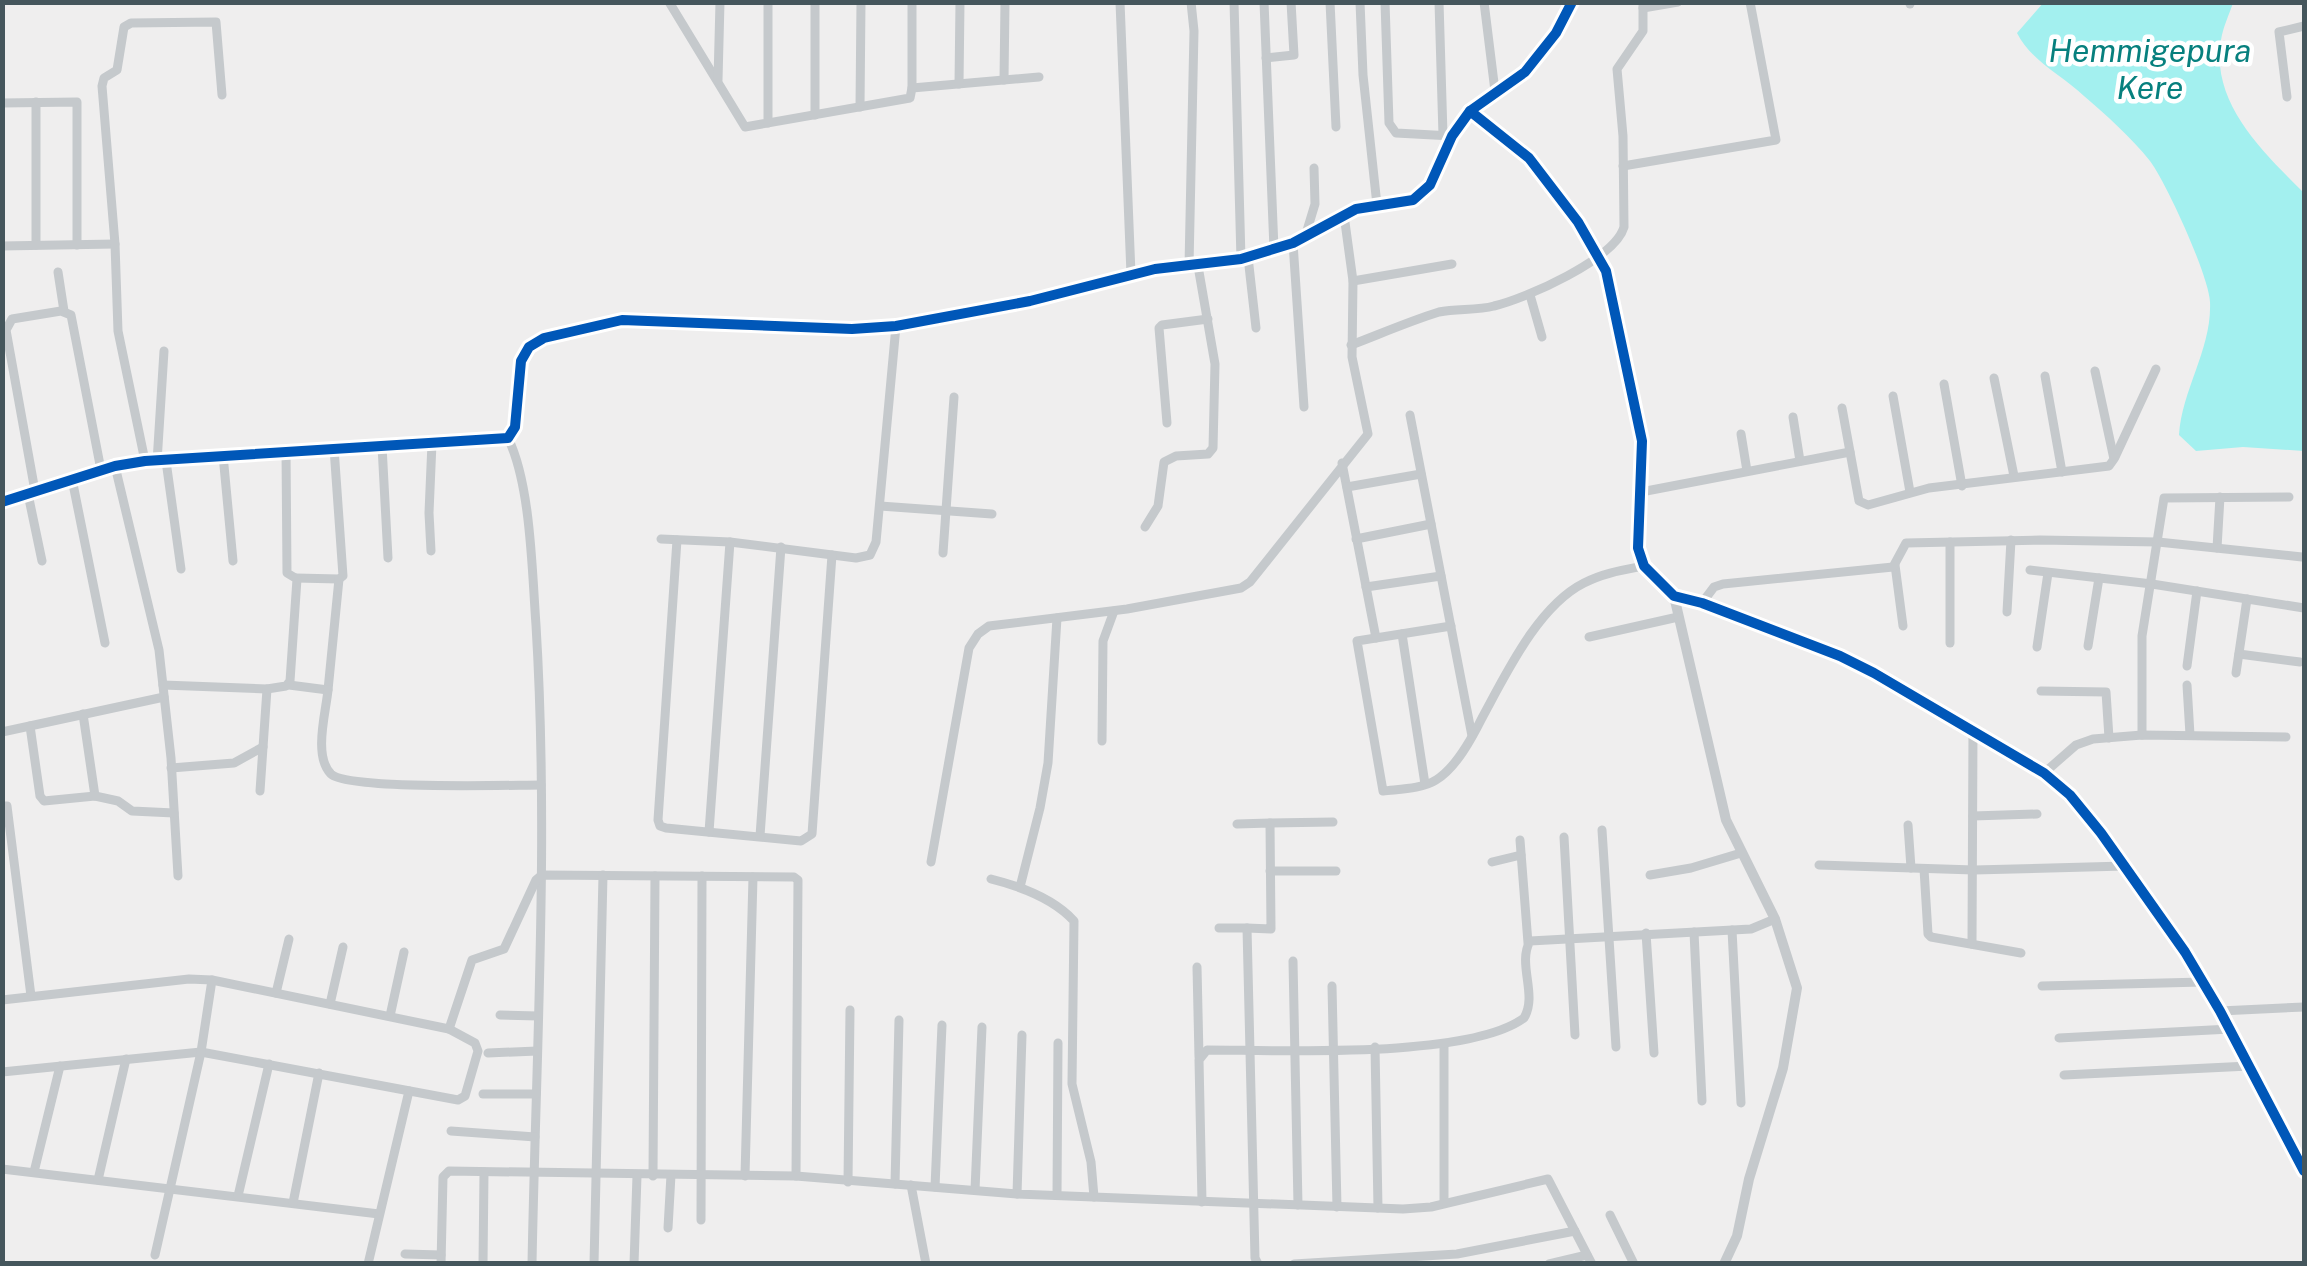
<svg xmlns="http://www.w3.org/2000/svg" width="2307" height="1266" font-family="'Public Sans',sans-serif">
<rect width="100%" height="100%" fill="#efeeee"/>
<!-- water -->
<path fill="#a3f0ef" d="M2044,2L2233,3C2229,15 2223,27 2221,40C2210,103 2264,153 2304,193V451L2243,447L2196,451L2179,435C2182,389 2212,349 2210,302C2209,276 2166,182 2150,161C2131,137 2106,115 2084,96C2062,75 2031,61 2017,33Z"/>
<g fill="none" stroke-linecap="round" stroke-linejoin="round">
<!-- minor -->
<g stroke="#c5c9cc" stroke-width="9">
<path d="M669,2L745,127L910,98L912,88L1039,77"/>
<path d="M912,2V88"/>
<path d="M1120,2L1131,274"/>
<path d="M1234,2L1241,259"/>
<path d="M1264,2L1274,249"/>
<path d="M1330,2L1336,127"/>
<path d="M1360,2L1363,75L1377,205"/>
<path d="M1385,2L1389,123L1396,133L1452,136"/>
<path d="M1439,2L1443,135"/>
<path d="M1484,2L1495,91"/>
<path d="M1910,4V2"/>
<path d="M1643,8L1678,2"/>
<path d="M1266,58L1294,55L1291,2"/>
<path d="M718,80L720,2"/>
<path d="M1004,80L1005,2"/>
<path d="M959,84L960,2"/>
<path d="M2287,97L2279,32L2304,26"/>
<path d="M2,103L77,102V245"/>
<path d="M860,107L861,2"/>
<path d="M815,115V2"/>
<path d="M768,123V2"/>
<path d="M1623,166L1776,140L1750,2"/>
<path d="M1305,237L1315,204L1314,168"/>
<path d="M1293,243L1304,407"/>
<path d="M36,245V102"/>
<path d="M2,246L115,244"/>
<path d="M1248,257L1256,328"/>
<path d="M1189,266L1194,31L1191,2"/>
<path d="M58,272L64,311"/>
<path d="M1353,281L1452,264"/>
<path d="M1530,295L1542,337"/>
<path d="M1351,345C1380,334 1410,321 1439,312C1457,308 1476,311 1494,306C1525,299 1615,259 1624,227L1623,136L1617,69L1643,31V2"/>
<path d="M2045,376L2062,472"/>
<path d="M1994,378L2014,476"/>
<path d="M1944,384L1962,486"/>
<path d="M1893,396L1910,492"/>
<path d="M1842,408L1859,501L1868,505L1929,488L2109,466L2114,459L2095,371"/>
<path d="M1410,415L1472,736"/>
<path d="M1793,417L1800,461"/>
<path d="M1167,423L1159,328L1162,325L1208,319"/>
<path d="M1741,434L1747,471"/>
<path d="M508,438C531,485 532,572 536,625C549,838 536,1051 532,1264"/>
<path d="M382,446L388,558"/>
<path d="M223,455L233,561"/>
<path d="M2115,457L2156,369"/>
<path d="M145,461L118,331L115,244L102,86L104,78L117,70L124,27L131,23L216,22L222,95"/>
<path d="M166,461L181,569"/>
<path d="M157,462L164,351"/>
<path d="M1342,463L1376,638"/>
<path d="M115,466L159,650L171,758L178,876"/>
<path d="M72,479L105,643"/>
<path d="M1347,487L1421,474"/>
<path d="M35,491L6,330L12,319L61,311L71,315L101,470"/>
<path d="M1641,492L1850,452"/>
<path d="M28,494L42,561"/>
<path d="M880,506L992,514"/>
<path d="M1145,527L1158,506L1164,462L1176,456L1208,454L1213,448L1215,364L1198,266"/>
<path d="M661,539L730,542L856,558L870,555L876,542L896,326"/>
<path d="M1356,539L1431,524"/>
<path d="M677,540L658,820L660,826L666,828L801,841L812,834L832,555"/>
<path d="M2217,548L2220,497"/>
<path d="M431,551L429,513L432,443"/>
<path d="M943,553L954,397"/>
<path d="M1895,565L1903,626"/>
<path d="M2030,570L2152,584L2304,608"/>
<path d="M296,578L339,579L343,576L334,448"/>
<path d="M1366,587L1441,576"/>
<path d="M1702,603L1714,587L1723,584L1893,567L1906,543L2040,540L2158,542L2302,557"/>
<path d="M2007,612L2011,540"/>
<path d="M1451,626L1357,641L1383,791C1399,789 1422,789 1436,780C1456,768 1472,738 1482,718C1506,674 1538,606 1584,583C1603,573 1623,570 1644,566"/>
<path d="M1402,634L1425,784"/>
<path d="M1589,637L1678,617"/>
<path d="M1950,643V542"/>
<path d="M2088,646L2099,578"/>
<path d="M2037,647L2048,573"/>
<path d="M2239,654L2300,662"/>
<path d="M2187,666L2197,591"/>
<path d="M2236,673L2247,599"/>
<path d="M163,685L267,689"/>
<path d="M289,685L328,690L339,579"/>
<path d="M2187,685L2190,735"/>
<path d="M328,690C326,712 313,756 331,774C348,790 508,785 541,785"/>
<path d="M2041,691L2106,692L2109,738"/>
<path d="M83,714L95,796"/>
<path d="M30,726L40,796L44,801L95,796L118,801L132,811L174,813"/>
<path d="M2,732L164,697"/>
<path d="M2142,735V636L2164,498L2289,497"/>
<path d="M1102,741L1103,641L1114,611"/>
<path d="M171,768L234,763L263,747"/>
<path d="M2044,773L2076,745L2093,739L2142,735L2286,737"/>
<path d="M260,791L267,689L286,686L290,681L297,579L287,573L286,450"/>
<path d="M2,806H7L31,996"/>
<path d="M1973,816L2037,814"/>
<path d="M1270,823L1333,822"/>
<path d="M1237,824L1270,823L1271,929L1247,928"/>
<path d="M1908,825L1911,868"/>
<path d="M1602,830L1616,1047"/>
<path d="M709,832L730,542"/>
<path d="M760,836L781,547"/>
<path d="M1564,837L1575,1035"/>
<path d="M1520,840L1528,943"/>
<path d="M931,862L969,648L978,634L989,626L1127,609L1241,588L1250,582L1368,434L1352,357L1353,281L1344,215"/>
<path d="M1492,862L1521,855"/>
<path d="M1819,865L1974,870L2125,866"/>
<path d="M1924,869L1928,934L1931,937L2021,953"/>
<path d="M1270,871H1336"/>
<path d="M1650,875L1691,868L1741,853"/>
<path d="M991,879C1019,886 1054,899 1074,921L1072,1084L1091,1162L1094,1197"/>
<path d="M1020,887L1040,808L1048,763L1057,618"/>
<path d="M1219,928H1247L1255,1258L1258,1264"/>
<path d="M1732,930L1741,1103"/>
<path d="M1694,932L1702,1101"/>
<path d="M1646,933L1654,1053"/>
<path d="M1972,944L1973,730"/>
<path d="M1293,961L1298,1205"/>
<path d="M1197,967L1199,1057"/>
<path d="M1332,986L1337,1207"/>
<path d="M2042,986L2203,982"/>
<path d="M276,993L289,939"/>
<path d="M2,1000L189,979L212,980"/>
<path d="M330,1004L343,947"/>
<path d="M2220,1011L2304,1007"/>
<path d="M500,1015L538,1016"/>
<path d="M390,1016L404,952"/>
<path d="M2059,1038L2230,1029"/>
<path d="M1444,1045V1203"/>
<path d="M1375,1047L1378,1208"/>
<path d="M488,1053L537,1051"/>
<path d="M2,1072L201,1052L458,1100L465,1096L478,1051L475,1043L449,1029"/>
<path d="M2064,1075L2249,1066"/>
<path d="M483,1094H536"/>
<path d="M451,1131L535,1137"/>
<path d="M2,1169L379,1214"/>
<path d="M34,1172L60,1066"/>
<path d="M653,1176L655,876"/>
<path d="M745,1176L753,877"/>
<path d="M98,1180L126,1059"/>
<path d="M848,1182L850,1010"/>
<path d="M895,1184L899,1020"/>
<path d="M911,1185L926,1264"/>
<path d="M935,1187L942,1025"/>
<path d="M975,1190L982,1027"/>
<path d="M1017,1194L1022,1035"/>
<path d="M1057,1195L1058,1043"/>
<path d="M238,1196L269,1064"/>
<path d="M1202,1202L1199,1060L1207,1050C1279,1050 1469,1059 1524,1018C1538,995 1517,964 1530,941L1751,929L1775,919"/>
<path d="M293,1203L319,1073"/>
<path d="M1610,1215L1634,1264"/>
<path d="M701,1220L702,876"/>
<path d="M668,1228L671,1175"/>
<path d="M405,1254L441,1255"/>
<path d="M155,1255L201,1052L212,980L449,1029L472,960L504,949L536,880L542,875L794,877L798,880L796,1176"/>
<path d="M368,1264L409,1091"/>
<path d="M441,1264L443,1177L449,1171L796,1176L1017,1194L1403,1209L1431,1207L1548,1179L1592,1264"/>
<path d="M483,1264L484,1172"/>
<path d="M594,1264L603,875"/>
<path d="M634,1264L637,1176"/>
<path d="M1294,1264L1457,1254L1575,1231"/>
<path d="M1549,1264L1587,1255"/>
</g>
<!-- tertiary -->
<g stroke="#c5c9cc" stroke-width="10">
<path d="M1470,111L1529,158L1578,222L1606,271L1642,441L1638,548L1644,566L1674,596L1702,603L1840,656L1874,673L2044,773L2070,795L2101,833L2185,952L2220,1011L2304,1171"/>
<path d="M2,502L115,466L145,461L508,438L515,427L521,361L529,347L544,338L622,320L852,329L896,326L1030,301L1155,269L1241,259L1293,243L1356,209L1413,200L1430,185L1452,136L1470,111L1525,72L1556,33L1572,2"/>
<path d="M1674,596L1726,820L1775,919L1797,988L1783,1068L1749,1179L1737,1236L1724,1264"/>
</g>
<defs>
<g id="cycleway">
<path d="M1470,111L1529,158L1578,222L1606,271L1642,441L1638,548L1644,566L1674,596L1702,603L1840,656L1874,673L2044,773L2070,795L2101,833L2185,952L2220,1011L2304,1171"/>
<path d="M2,502L115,466L145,461L508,438L515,427L521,361L529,347L544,338L622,320L852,329L896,326L1030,301L1155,269L1241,259L1293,243L1356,209L1413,200L1430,185L1452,136L1470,111L1525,72L1556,33L1572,2"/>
</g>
</defs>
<!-- cycleway casing -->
<use href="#cycleway" stroke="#fff" stroke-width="16"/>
<!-- cycleway -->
<use href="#cycleway" stroke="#0057b8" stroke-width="10"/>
</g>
<g text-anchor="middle" stroke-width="9" stroke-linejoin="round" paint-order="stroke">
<!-- water labels -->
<g font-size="32" font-style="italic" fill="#07807e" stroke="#fff">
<text x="2150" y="62">Hemmigepura<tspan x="2150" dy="37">Kere</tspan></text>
</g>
</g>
<!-- border -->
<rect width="2307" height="1266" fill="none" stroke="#45565c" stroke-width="10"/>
</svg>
